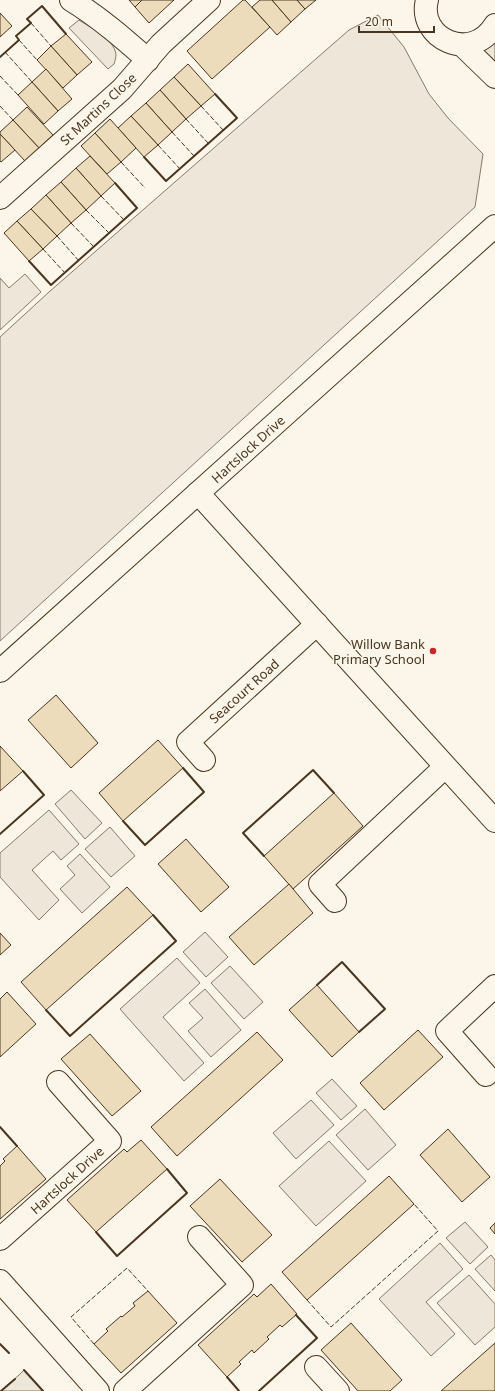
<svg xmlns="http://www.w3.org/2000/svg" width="495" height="1391" font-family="'Noto Sans',sans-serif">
<rect width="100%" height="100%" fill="#fbf6e9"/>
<!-- green -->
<g fill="#ede6d9" stroke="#887966">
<path d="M378,15L404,47L429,94L448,118L483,154L475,207L0,641V337L49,292L349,30Z"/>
<path d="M79,20C91,28 113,38 116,54C116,57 115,61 114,64L108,69L69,28Z"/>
<path d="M495,40V68L479,50Z"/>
<path d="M25,274L41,292L0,330V278L9,288Z"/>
<path d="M71,790L102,823L85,839L55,804Z"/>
<path d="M49,810L79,844L61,860L53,851L32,870L59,900L39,920L0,877V853Z"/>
<path d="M110,827L135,856L111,877L85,849Z"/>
<path d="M80,854L110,887L82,913L60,889L75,875L67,866Z"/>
<path d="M205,932L228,957L206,977L183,952Z"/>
<path d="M177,958L200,983L163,1017L204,1063L184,1081L120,1009Z"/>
<path d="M230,966L263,1002L244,1019L211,983Z"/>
<path d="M205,989L241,1030L211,1057L188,1031L203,1018L189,1003Z"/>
<path d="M332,1079L357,1106L341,1120L316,1093Z"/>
<path d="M311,1100L334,1125L296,1159L273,1133Z"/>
<path d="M365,1109L396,1145L368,1170L336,1135Z"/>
<path d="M329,1141L366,1181L316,1226L279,1186Z"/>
<path d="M465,1222L488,1247L470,1264L446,1238Z"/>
<path d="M440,1243L463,1269L426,1302L455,1334L431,1356L379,1299Z"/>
<path d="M491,1255L495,1260V1291L475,1269Z"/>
<path d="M469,1275L495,1304V1327L475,1345L437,1303Z"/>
</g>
<!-- parking -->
<path fill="#ede7d9" stroke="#887966" d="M24,1370L43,1391H1L19,1375Z"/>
<!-- building -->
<g fill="#ecdcbc" stroke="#4a3520">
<path d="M129,0H142L135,7Z"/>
<path d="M142,0H174L149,23L135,7Z"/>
<path d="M243,0H245L270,27L212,79L187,51Z"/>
<path d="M260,0H272L291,22L277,35L252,7Z"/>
<path d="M272,0H297L305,9L291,22Z"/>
<path d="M297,0H316L305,9Z"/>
<path d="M0,13L12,26L0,37Z"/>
<path d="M66,34L92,62L77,75L51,46Z"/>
<path d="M51,46L77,75L63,88L37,60Z"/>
<path d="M188,64L215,94L201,106L174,77Z"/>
<path d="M46,69L72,99L58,111L32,82Z"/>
<path d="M174,77L201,106L186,119L160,90Z"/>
<path d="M32,82L58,111L44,124L18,95Z"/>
<path d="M160,90L186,119L172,132L146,103Z"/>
<path d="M146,103L172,132L158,145L131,116Z"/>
<path d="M27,107L53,135L39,148L13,120Z"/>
<path d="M131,116L158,145L144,157L118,128Z"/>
<path d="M110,119L136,148L121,162L95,133Z"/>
<path d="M13,120L39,148L25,161L0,134V132Z"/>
<path d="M95,133L121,162L107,174L81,146Z"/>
<path d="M0,134L15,150L1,162L0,161Z"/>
<path d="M90,156L115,183L101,196L76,168Z"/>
<path d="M76,168L101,196L86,210L61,182Z"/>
<path d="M61,182L86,210L71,223L46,195Z"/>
<path d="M46,195L71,223L57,236L31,209Z"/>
<path d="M31,209L57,236L43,249L17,221Z"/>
<path d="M17,221L43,249L29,261L4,233Z"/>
<path d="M56,695L98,743L71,768L28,720Z"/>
<path d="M158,740L183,768L123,821L99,793Z"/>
<path d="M0,746L23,771L0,791Z"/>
<path d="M334,793L363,826L293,889L264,856Z"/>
<path d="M186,839L229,887L201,912L158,864Z"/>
<path d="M289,884L313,913L254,965L229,937Z"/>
<path d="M127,887L153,915L46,1010L21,982Z"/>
<path d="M0,933L11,945L0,955Z"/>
<path d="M317,985L359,1032L332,1057L289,1010Z"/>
<path d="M7,992L36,1024L0,1057V999Z"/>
<path d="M418,1030L443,1057L384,1110L360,1083Z"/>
<path d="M257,1032L283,1060L177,1156L151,1127Z"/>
<path d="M90,1034L141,1091L112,1116L61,1059Z"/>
<path d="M448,1129L490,1177L462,1202L420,1155Z"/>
<path d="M141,1140L167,1169L96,1232L67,1200L124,1149L127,1152Z"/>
<path d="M17,1146L46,1179L0,1219V1166L5,1161L3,1159Z"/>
<path d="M389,1176L414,1204L307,1300L282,1272Z"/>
<path d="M220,1179L272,1235L242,1262L190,1206Z"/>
<path d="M495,1223V1234L490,1228Z"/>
<path d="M271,1284L297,1314L282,1327L280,1325L267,1337L269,1339L254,1353L252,1350L239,1362L241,1364L227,1377L198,1345L254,1294L257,1297Z"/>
<path d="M148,1291L177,1323L121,1373L94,1344L108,1331L106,1329L121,1316L122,1317L135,1306L133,1303Z"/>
<path d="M351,1323L402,1380L390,1391H358L321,1350Z"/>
<path d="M495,1343V1391H441Z"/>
</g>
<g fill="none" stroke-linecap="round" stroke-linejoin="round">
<defs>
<g id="minor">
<path d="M71,0C99,17 123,38 148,60"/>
<path d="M0,198L122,89L161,44L209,0"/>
<path d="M198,493L495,821"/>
<path d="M0,671L495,226"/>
<path d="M204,760L188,742L317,624"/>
<path d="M335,901L320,884L445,767"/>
<path d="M486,1075L447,1031L495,986"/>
<path d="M0,1239L110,1141L58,1082"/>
<path d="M0,1281L98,1391"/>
<path d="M316,1367L338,1391"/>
<path d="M125,1391L242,1285L199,1237"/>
</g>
<g id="tertiary">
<path d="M427,0C417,38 471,64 495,25"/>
<path d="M462,45L495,77"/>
</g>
</defs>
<!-- minor casing -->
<use href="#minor" stroke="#4a3520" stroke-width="24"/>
<!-- tertiary casing -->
<use href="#tertiary" stroke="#4a3520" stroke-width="24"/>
<!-- minor -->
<use href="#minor" stroke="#fbf6e9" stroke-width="22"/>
<!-- tertiary -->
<use href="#tertiary" stroke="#fbf6e9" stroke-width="22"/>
<!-- fence -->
<g stroke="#4a3520" stroke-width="1" stroke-dasharray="5 2" stroke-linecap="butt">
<path d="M31,23L51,46"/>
<path d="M19,40L37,60"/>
<path d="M5,52L32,82"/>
<path d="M0,76L18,95"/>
<path d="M0,106L13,120"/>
<path d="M201,106L223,130"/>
<path d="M186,119L208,143"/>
<path d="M172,132L194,156"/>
<path d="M158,145L180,169"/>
<path d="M121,162L145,188"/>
<path d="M101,196L124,220"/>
<path d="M86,210L109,233"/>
<path d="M71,223L94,247"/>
<path d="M57,236L79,261"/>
<path d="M43,249L65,273"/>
<path d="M307,1300L331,1327L438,1231L414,1204"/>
<path d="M94,1344L71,1317L127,1268L148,1291"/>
</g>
<!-- wall -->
<g stroke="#4a3520" stroke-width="2">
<path d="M0,57L19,40L16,36L31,23L27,19L42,6L66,34"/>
<path d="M144,157L166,181L237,118L215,94"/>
<path d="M29,261L51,285L137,208L115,183"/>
<path d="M123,821L145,845L204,792L183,768"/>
<path d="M0,834L44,795L23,771"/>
<path d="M264,856L243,833L313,770L334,793"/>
<path d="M317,985L342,962L385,1009L359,1032"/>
<path d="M46,1010L70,1036L176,941L153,915"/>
<path d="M0,1127L17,1146"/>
<path d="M96,1232L117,1256L187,1193L167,1169"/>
<path d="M0,1344L9,1353"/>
<path d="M24,1370L43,1391"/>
<path d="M227,1377L239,1391"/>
<path d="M1,1391L15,1379"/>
<path d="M259,1391L317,1338L296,1315"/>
</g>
</g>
<!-- markers -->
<circle fill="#c62828" stroke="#fbf6e9" stroke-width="1.5" cx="433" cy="651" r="4"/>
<g text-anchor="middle" stroke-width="3" stroke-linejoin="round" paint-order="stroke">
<!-- street labels -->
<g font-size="13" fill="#4a3520" stroke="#fbf6e9">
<text transform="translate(98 109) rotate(-43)" y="5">St Martins Close</text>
<text transform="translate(248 449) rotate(-42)" y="5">Hartslock Drive</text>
<text transform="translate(244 691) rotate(-42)" y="5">Seacourt Road</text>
<text transform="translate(67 1180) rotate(-42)" y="5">Hartslock Drive</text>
</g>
<!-- poi labels -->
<g font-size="13" fill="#4a3520" stroke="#fbf6e9" text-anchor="end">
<text x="425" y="649">Willow Bank<tspan x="425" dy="15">Primary School</tspan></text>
</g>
</g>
<!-- scale -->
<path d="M359 26v6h75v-6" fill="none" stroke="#4a3520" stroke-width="2"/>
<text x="365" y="26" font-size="12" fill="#4a3520" stroke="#fbf6e9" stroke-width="3" paint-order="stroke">20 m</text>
</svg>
